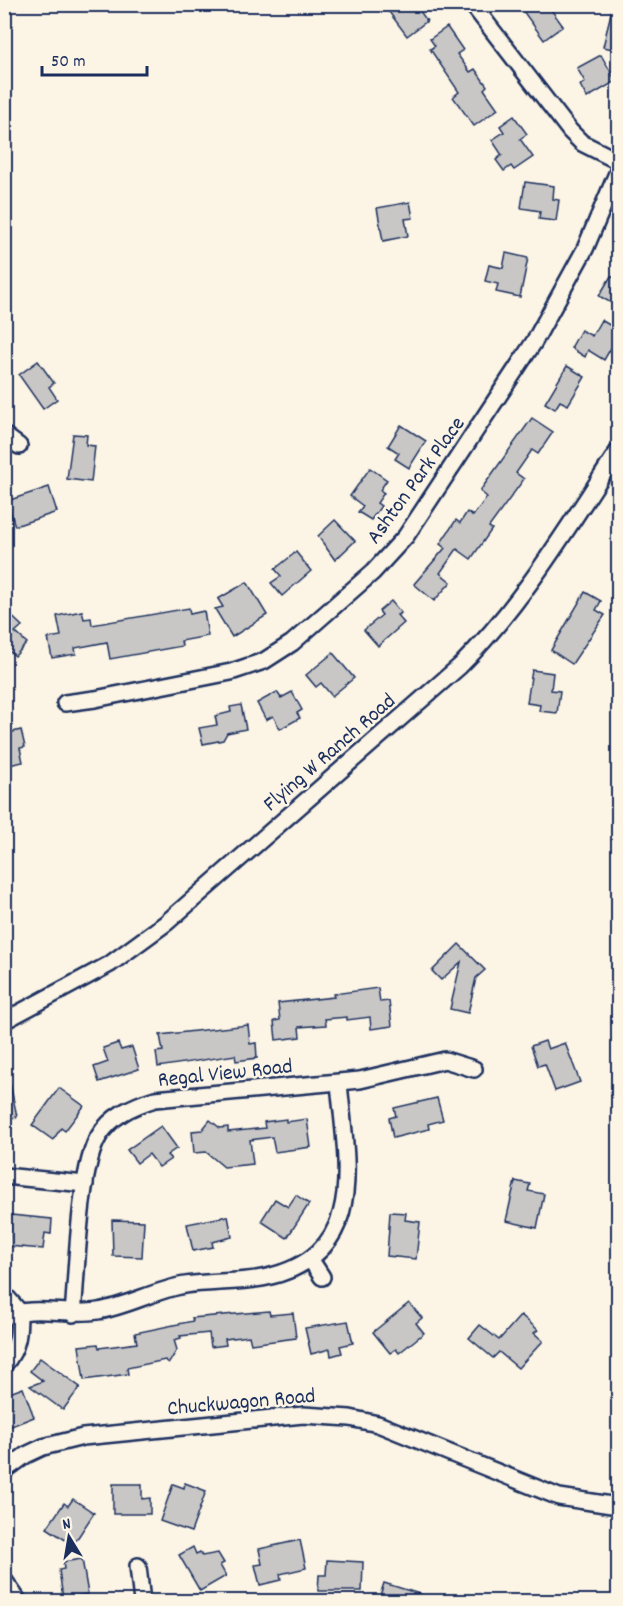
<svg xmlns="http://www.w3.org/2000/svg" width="623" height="1606" font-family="Dekko,sans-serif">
<rect width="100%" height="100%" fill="#fcf5e5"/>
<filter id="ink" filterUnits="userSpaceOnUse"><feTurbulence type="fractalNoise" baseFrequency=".0167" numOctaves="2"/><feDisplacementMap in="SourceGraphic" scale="12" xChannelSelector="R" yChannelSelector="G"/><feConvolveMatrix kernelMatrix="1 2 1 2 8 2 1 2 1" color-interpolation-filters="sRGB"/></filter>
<g filter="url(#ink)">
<!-- building -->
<g fill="#c8c7c6" stroke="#1b2f5e" stroke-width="1.5">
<path d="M400,4H415L427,21L407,36L389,12Z"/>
<path d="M533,4H547L563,26L544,40L523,11Z"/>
<path d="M613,4H618V50L603,47Z"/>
<path d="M447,27L463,50L457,54L470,72L475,69L487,86L484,89L498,109L474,126L453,97L459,92L430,49L435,46L430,39Z"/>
<path d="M601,55L616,81L587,98L580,85L585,82L577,68Z"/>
<path d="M514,116L527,134L520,139L533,157L514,170L511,166L504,171L496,160L502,155L492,140L504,132L500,126Z"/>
<path d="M525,182L554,186L553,199L559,200L556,221L539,219L540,211L521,208Z"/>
<path d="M410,202L413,218L405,219L408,236L383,241L377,208Z"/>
<path d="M506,253L528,258L520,297L496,292L498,284L485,281L489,265L503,268Z"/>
<path d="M611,276L618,280V294L613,304L599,296Z"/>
<path d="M601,320L618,330V336L604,360L588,350L585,357L571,348L581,330L592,336Z"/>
<path d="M38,361L54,383L49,387L57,399L43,409L19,375Z"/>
<path d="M567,366L585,377L568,405L560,401L555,409L545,403Z"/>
<path d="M532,418L553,432L538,454L532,450L516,473L524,479L489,527L492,529L471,559L457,549L440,573L451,582L434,601L414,584L445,548L440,544L456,520L460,523L467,512L473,516L487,497L480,491Z"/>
<path d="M401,425L426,441L409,468L395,459L399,453L388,446Z"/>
<path d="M73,434L87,435L86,445L95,446L91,482L67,479Z"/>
<path d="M370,468L387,480L380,490L384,493L377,503L381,506L371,520L358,512L363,506L350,496Z"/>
<path d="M49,487L57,512L15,526L7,501Z"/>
<path d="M335,520L355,541L335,560L318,536Z"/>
<path d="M296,552L311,571L282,596L271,583L281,576L275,569Z"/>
<path d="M247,582L267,615L232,637L215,609L223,607L218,599Z"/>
<path d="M585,592L601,601L596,610L605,615L572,664L551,650Z"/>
<path d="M391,601L401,613L397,615L404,623L378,646L364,630L382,615L379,611Z"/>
<path d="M189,608L190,614L204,611L208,636L181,641L182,646L110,659L107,642L75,648L76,654L52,658L48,638L61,636L57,616L82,611L84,619L91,618L92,625Z"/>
<path d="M4,609L22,626L15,632L27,643L15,656L4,647Z"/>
<path d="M333,653L354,678L332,696L321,683L316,687L306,675Z"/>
<path d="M532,670L553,673L551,690L560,691L557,713L539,711L540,705L527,703Z"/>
<path d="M277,692L281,698L292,692L302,710L297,713L300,718L280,729L273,716L266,720L257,703Z"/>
<path d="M241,705L246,729L227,733L223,740L203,744L199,728L217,725L215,716L231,712L230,707Z"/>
<path d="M21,730L25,747L20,748L23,762L4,766V734Z"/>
<path d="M459,944L485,970L476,978L468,1013L450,1009L461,962L441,980L432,971Z"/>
<path d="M378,988L380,1002L389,1001L392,1026L371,1029L370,1017L347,1020V1017L325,1019L326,1025L299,1027L300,1037L276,1040L274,1021L280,1020L278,1003L334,997L333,994Z"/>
<path d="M248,1025L250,1044L256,1043L257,1058L236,1061L235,1055L158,1067L156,1052L163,1051L160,1035Z"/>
<path d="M545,1041L548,1049L565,1043L580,1082L555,1091L545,1064L538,1066L531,1046Z"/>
<path d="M118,1043L121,1050L132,1047L139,1069L99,1082L94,1067L108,1062L103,1048Z"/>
<path d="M10,1083L17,1117L4,1120V1084Z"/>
<path d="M59,1088L84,1106L65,1131L61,1128L53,1140L32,1125Z"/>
<path d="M437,1098L443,1120L428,1124L429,1129L393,1138L389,1118L396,1116L394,1108Z"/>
<path d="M286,1119V1122L307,1119L311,1147L275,1152L272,1137L250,1140L253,1164L224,1167L206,1152L194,1153L192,1131L202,1130L210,1120L220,1128L228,1127V1132L265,1128L264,1122Z"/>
<path d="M161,1126L177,1148L167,1155L171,1159L159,1167L149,1154L137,1163L127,1150Z"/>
<path d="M515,1181L530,1184L528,1191L544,1194L537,1228L506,1221Z"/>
<path d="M296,1195L309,1204L287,1238L261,1221L275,1199L288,1207Z"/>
<path d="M390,1212L406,1213L405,1220L420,1222L416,1259L387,1256Z"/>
<path d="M11,1215L52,1219L51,1234L45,1233L43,1249L8,1246Z"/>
<path d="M228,1216L232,1237L212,1242L213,1247L193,1251L187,1224Z"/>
<path d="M112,1220L144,1221L142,1257L113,1256Z"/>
<path d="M409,1303L422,1318L416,1323L424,1333L399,1353L396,1349L390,1353L373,1332Z"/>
<path d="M269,1311L270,1315L293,1313L296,1338L251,1344L249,1336L225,1339L226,1345L211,1347L209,1333L180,1336L181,1338L174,1340L177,1350L169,1363L165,1360L127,1368L128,1374L84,1380L79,1346L98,1344L99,1348L137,1343L135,1333L193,1321L192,1318Z"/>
<path d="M521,1315L538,1330L534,1333L543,1341L518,1368L499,1352L493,1358L469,1338L480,1325L499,1340Z"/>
<path d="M348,1321L353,1343L340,1346L342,1353L331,1356L330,1349L311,1354L305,1328Z"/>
<path d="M40,1358L80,1387L63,1410L30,1386L43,1381L30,1371Z"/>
<path d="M23,1388L34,1417L4,1429V1395Z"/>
<path d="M185,1483L206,1491L191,1532L160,1521L173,1484L184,1488Z"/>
<path d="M113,1484H142V1499L150,1498V1514H113Z"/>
<path d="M73,1499L94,1513L73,1545L47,1528L64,1503L68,1506Z"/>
<path d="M300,1540L306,1568L280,1574L281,1580L260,1585L255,1565L262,1564L259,1549Z"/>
<path d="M193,1547L196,1554L200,1552L202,1556L218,1553L224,1563L220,1565L226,1576L200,1591L179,1555Z"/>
<path d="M82,1559L88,1594L63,1598L59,1570L64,1569L63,1562Z"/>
<path d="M327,1560L363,1562L362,1591H318L319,1575H326Z"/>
<path d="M384,1583L436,1599V1602H378Z"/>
</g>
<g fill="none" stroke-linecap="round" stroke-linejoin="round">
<defs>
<g id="minor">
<path d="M472,4L570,131L582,143L618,161"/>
<path d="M4,435L19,446"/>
<path d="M65,703L95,699L231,672L264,661L292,643L373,572L406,536L534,342L585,249L618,171"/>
<path d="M4,1021L110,964L166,923L460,666C523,603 570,524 618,451"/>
<path d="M4,1176L85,1184"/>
<path d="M311,1260L322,1277"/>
<path d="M4,1294L19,1311"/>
<path d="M73,1314C77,1273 79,1167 99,1136C111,1116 132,1106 155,1099L360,1080L445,1060L474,1069"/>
<path d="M4,1317C32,1304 68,1316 98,1311C128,1306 155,1290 185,1285C212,1281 240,1283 267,1277C369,1254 346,1162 339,1083"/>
<path d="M4,1365C19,1348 19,1332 19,1311"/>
<path d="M4,1471L26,1455L43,1447L83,1437L303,1415L350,1418L378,1424L559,1497L618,1506"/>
<path d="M138,1566L142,1602"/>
<path d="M4,1580L19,1602"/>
</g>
</defs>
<!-- minor casing -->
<use href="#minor" stroke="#1b2f5e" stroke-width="20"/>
<!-- minor -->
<use href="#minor" stroke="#fcf5e5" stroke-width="15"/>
</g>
</g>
<g text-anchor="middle" stroke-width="5" stroke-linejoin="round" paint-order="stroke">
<!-- street labels -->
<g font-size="22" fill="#1b2f5e" stroke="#fcf5e5">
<text transform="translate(414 479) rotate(-54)" y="8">Ashton Park Place</text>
<text transform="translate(328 751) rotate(-41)" y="8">Flying W Ranch Road</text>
<text transform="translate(225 1071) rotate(-6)" y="8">Regal View Road</text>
<text transform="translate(241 1400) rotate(-5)" y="8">Chuckwagon Road</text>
</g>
</g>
<!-- margin -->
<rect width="623" height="1606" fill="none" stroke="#fcf5e5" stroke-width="24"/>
<rect x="12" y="12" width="599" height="1582" fill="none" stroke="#1b2f5e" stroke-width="2" filter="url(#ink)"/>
<!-- north arrow -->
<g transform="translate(69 1537) rotate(349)" stroke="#fcf5e5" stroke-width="4.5" paint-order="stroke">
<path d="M0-4.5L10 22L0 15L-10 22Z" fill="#1b2f5e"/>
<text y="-9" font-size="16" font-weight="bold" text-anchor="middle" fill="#1b2f5e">N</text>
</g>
<!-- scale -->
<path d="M42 66v9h105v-9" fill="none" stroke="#1b2f5e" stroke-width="3"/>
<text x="51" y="66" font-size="18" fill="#1b2f5e" stroke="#fcf5e5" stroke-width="4.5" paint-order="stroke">50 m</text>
</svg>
